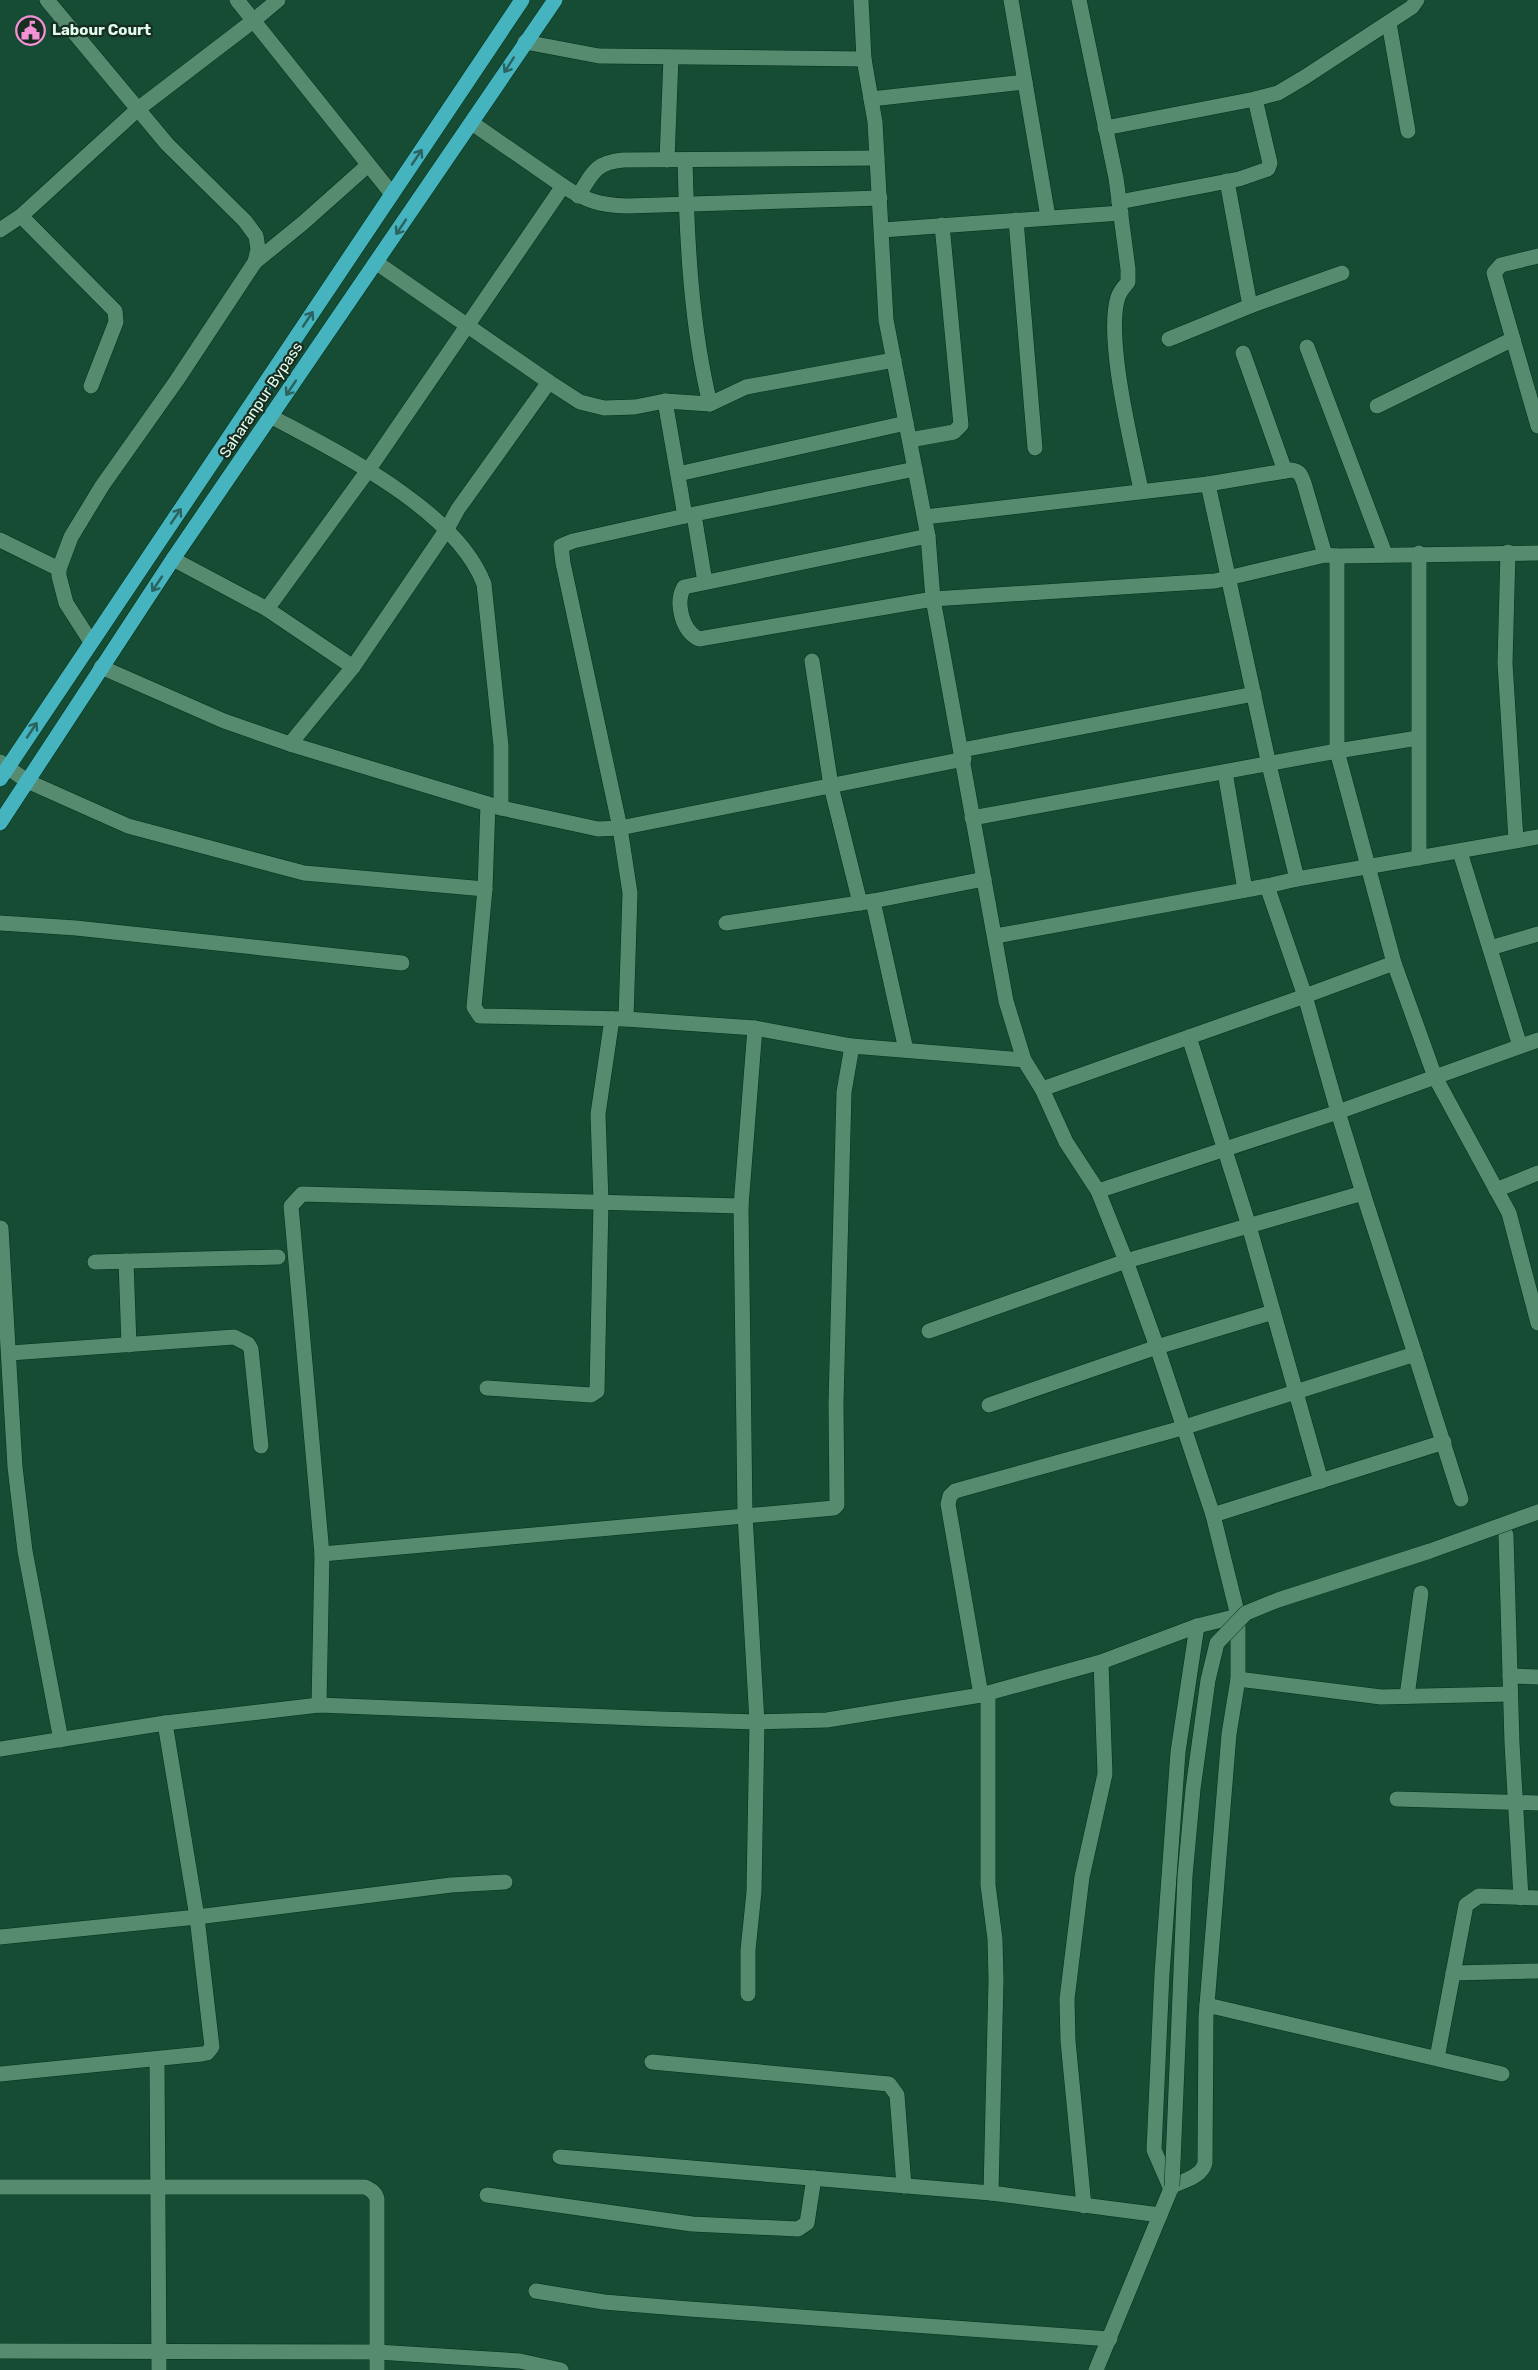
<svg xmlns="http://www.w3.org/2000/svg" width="1538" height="2370" font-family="Rubik,sans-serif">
<rect width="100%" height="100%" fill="#164c33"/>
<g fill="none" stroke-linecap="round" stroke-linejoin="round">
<defs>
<g id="minor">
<path d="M47,0L167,144L245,221L256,236L258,249L255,262L177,380L102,486L71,537L59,569V576L66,603L91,642"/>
<path d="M237,0L392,194"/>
<path d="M861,0L864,59L875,122L886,320L928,536L933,599L1006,1001L1024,1060L1042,1089L1066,1142L1098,1191L1126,1261L1157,1347L1213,1515L1238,1616V1679L1229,1734L1206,2017L1205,2163C1202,2176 1184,2181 1172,2186L1096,2370"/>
<path d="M1011,0L1048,217"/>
<path d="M1079,0L1116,178L1128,269V282C1124,287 1120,291 1118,297C1105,338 1132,445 1141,490"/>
<path d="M1389,23L1408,131"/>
<path d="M525,42L599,56L864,59"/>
<path d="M871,99L1025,82"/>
<path d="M1105,128L1255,99L1278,93L1305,77L1412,7L1417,0"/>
<path d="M667,160L671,57"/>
<path d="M685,160C687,242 691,325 710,404"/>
<path d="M563,186C586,201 600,205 627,206L880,198"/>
<path d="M578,196C593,173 594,163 623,160L877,158"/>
<path d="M1119,202L1239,179L1268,169L1270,163L1255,99"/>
<path d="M21,216L115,311L116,322L91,386"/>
<path d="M1016,220L1035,448"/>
<path d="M0,230L21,216L138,109L253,21L278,0"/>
<path d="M882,230L1121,213"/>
<path d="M1538,256L1501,265L1494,273L1538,426"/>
<path d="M255,262L303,223L367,166"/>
<path d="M1250,306L1342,273"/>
<path d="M1169,339L1250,306L1227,181"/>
<path d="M1307,347L1385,554"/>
<path d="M1243,353L1285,471"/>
<path d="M549,382L580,402L604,408L635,407L665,401L710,404L746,387L894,360"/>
<path d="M665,401L685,516L915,469"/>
<path d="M1377,406L1513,339"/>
<path d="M272,417C339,453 456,510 484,584L501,746V808"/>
<path d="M910,440L954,432L961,425L942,225"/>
<path d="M678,474L906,423"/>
<path d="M1208,484L1291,470C1300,471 1301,475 1304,483L1325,555"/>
<path d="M694,515L705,582"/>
<path d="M925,517L1208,484L1269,765L1297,879L1538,837"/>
<path d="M928,536L684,587C675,603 682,631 699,639L933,599L1215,581L1325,555L1337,556V751L1418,738"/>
<path d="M0,540L59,569"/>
<path d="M1508,552L1505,663L1516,840"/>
<path d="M1419,553V858"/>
<path d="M1337,556L1538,553"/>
<path d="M173,559L267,609L353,667"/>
<path d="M267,609L369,469L563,186L472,123"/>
<path d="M812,661L831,786L860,903"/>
<path d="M101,667L224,721L290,744L501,808L598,829L620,828L964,759"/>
<path d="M290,744L353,667L447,529L458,509L549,382L377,263"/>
<path d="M962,750L1254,694"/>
<path d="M0,762L27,781L128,826L304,873L485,889"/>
<path d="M1225,772L1245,890"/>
<path d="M488,804L485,889L474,1007L480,1016L626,1019L755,1028L852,1046"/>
<path d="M972,818L1337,751L1394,963L1435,1077L1509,1213L1538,1323"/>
<path d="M1460,852L1520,1046"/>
<path d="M1267,886L1297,879"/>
<path d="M873,901L906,1050"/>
<path d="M0,923L76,928L402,963"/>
<path d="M726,923L873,901L984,879"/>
<path d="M996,936L1267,886L1305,996L1394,963"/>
<path d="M1490,948L1538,934"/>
<path d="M626,1019L630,893L620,828L563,563L561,546L573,541L685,516"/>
<path d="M1189,1037L1249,1226L1321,1481"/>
<path d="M1042,1089L1305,996L1338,1112L1538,1040"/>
<path d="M1496,1190L1538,1173"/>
<path d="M1098,1191L1338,1112L1363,1193"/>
<path d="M1,1228L15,1467L25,1551L61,1740"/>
<path d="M126,1261L129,1345"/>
<path d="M95,1262L278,1257"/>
<path d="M929,1331L1126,1261L1363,1193L1415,1354"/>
<path d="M10,1353L234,1337L248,1344L251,1349L261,1446"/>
<path d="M487,1388L591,1395L597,1391L601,1202L598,1114L612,1019"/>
<path d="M989,1405L1157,1347L1273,1312"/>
<path d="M1213,1515L1444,1442"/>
<path d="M1506,1535L1512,1743L1521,1898"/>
<path d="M322,1554L291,1206L302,1194L741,1206"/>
<path d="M1510,1676L1538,1677"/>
<path d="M1238,1679L1381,1697L1510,1694"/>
<path d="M988,1694V1885L995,1939L996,1980L991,2193"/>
<path d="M981,1695L948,1504L950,1496L955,1491L1182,1428L1415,1354L1461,1499"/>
<path d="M1407,1696L1421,1593"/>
<path d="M319,1705L322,1554L834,1508L837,1505L836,1404L844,1092L852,1046L1024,1060"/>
<path d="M0,1749L165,1723L319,1705L660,1719L757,1722L827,1720L981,1695L1101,1662L1197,1626L1238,1616"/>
<path d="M1397,1799L1538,1803"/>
<path d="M0,1937L197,1917L451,1885L505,1882"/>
<path d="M1453,1973L1538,1971"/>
<path d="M748,1994V1950L754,1892L757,1722L745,1515L741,1206L755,1028"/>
<path d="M1207,2005L1502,2074"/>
<path d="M1437,2058L1466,1905L1479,1896L1538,1898"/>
<path d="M157,2059L159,2370"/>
<path d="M652,2062L889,2084L897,2095L904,2186"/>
<path d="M0,2074L202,2054L207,2053L212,2047L197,1917L165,1723"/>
<path d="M560,2157L991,2193L1160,2215"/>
<path d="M0,2187H365C371,2190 375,2192 377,2199V2370"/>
<path d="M1171,2189L1154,2150L1162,1974L1178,1752L1197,1626"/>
<path d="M487,2195L692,2224L798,2229L807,2223L814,2178"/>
<path d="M1084,2206L1068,2041L1067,1999L1082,1877L1105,1774L1101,1662"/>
<path d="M536,2291L604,2302L689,2309L1110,2339"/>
<path d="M0,2351L377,2352L520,2361L561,2370"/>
</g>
<g id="major">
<path d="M0,779L522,0"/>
<path d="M0,823L173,559L555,0"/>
</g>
</defs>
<!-- minor casing -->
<use href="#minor" stroke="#05301d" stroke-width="16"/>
<!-- major casing -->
<use href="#major" stroke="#05301d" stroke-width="16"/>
<!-- minor -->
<use href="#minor" stroke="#578b6f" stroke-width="15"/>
<!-- major -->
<use href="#major" stroke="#46b4bf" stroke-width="15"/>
<defs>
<path id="minor-bridge" d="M1172,2186L1185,1876L1193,1789L1208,1680L1217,1643L1246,1613L1278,1600L1430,1551L1538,1512"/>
</defs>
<!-- minor-bridge casing -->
<use href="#minor-bridge" stroke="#05301d" stroke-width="16" stroke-linecap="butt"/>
<!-- minor-bridge -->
<use href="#minor-bridge" stroke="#578b6f" stroke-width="15"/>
</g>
<!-- one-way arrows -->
<defs><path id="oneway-shaft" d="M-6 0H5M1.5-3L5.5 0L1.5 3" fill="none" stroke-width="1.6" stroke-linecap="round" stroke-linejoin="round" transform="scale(1.5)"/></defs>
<g stroke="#2a6360">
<use href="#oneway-shaft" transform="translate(509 65) rotate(123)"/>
<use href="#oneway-shaft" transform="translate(417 157) rotate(-56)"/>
<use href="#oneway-shaft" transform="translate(401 227) rotate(124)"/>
<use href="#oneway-shaft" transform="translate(308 319) rotate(-56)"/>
<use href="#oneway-shaft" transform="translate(291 388) rotate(124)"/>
<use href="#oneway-shaft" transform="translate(176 516) rotate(-56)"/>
<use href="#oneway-shaft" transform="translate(157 584) rotate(124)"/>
<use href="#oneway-shaft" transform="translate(32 730) rotate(-56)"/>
</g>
<!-- icons -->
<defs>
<symbol id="civic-ring" viewBox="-11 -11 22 22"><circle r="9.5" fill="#172d21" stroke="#f391d5" stroke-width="1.5"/><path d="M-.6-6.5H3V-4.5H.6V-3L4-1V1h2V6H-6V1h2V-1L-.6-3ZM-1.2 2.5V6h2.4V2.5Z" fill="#f391d5"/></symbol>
</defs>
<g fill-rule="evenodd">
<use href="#civic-ring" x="14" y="14" width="33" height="33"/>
</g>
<g text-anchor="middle" stroke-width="4.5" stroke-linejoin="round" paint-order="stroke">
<!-- poi labels -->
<g font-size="15" font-weight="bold" fill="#e0fceb" stroke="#172d21" text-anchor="start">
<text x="52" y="35">Labour Court</text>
</g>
<!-- street labels -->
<g font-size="15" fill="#e0fceb" stroke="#172d21">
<text transform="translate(261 400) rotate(-56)" y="5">Saharanpur Bypass</text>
</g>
</g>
</svg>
